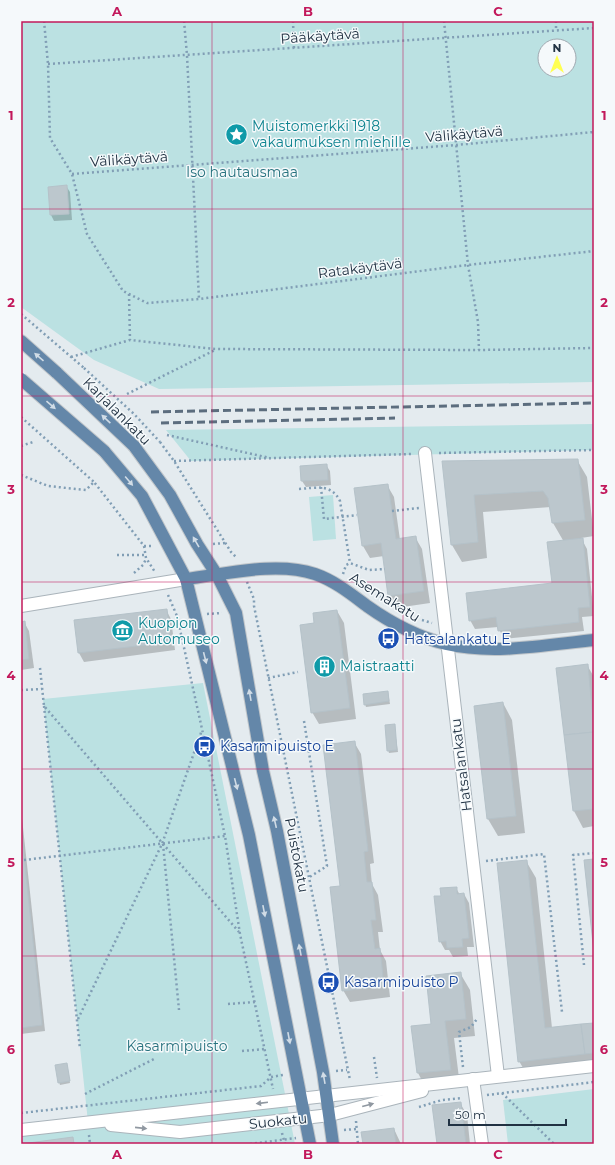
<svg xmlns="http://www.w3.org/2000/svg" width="615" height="1165" font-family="Montserrat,sans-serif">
<rect width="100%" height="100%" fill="#e4ebef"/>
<!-- green -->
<g fill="#bbe1e2" fill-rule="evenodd">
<path d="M21,21H594V382L159,389L94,360L21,307ZM545,46H569V70H545Z"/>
<path d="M594,424V450L191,461L166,430Z"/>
<path d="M333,495L336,539L313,541L309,497Z"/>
<path d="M203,683L295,1144H21V1130L88,1122L43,699Z"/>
<path d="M594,1089V1144H508L503,1100Z"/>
</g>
<!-- shadow -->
<g fill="#0003">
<path d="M66,186L70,192L72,220L54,221L51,215Z"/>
<path d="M577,460L587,477L594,536L581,538L587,549L594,616L582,617L584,631L504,639L498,627L475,629L470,620L553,584L564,542L553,523L551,507L483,512L487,558L462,562L452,545L443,462Z"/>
<path d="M326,465L330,471L331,485L306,487L302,481Z"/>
<path d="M387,485L394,497L400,540L415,537L422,549L430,603L396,608L389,596L384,556L370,558L363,546Z"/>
<path d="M166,610L171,619L175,650L84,662L79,653L75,621Z"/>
<path d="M337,611L344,623L356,719L319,724L312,712L315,624Z"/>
<path d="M24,622L29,631L34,668L21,670V623Z"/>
<path d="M587,665L594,677V826L583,828L574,811Z"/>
<path d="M388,692L390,704L366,707L365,704Z"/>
<path d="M503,703L512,720L525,833L498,836L488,819L475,706Z"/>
<path d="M394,725L398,752L389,753L388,750Z"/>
<path d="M354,742L361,754L374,863L370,864L372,884L378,895L383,932H378L380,950L386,961L390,997L350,1002L343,990L341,887Z"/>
<path d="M21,809L45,1031L21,1034Z"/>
<path d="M526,861L536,878L552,1028L594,1024V1071L529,1078L519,1061Z"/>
<path d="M456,888L460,895L464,894L469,903L474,947H467L468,956L453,957L449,950H445L440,941L442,897Z"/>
<path d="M460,973L470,990L475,1036L454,1038L460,1086L427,1090L418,1073L412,1027L432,1025Z"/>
<path d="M67,1064L70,1083L60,1085L59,1082Z"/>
<path d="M460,1103L467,1115L470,1144H438Z"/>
<path d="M394,1129L401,1144H364Z"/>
</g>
<!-- building -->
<g fill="#bcc7cd" stroke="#b5c2c9">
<path d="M67,185L69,214L50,215L48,187Z"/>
<path d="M578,459L585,520L552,523L548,498L543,491L474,495L478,542L451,545L442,461Z"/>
<path d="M327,464L328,480L301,481L300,466Z"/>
<path d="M388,484L396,539L416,536L424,591L388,596L381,543L362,546L354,488Z"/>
<path d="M583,538L590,607L578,608L579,622L498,631L496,617L469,621L466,593L552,583L547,542Z"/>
<path d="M167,609L171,642L78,653L74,620Z"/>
<path d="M337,610L350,708L311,713L300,625L314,623L313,613Z"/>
<path d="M25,621L29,659L21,660V622Z"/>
<path d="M588,664L594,732L564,735L556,668Z"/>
<path d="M388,691L389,701L364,705L363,694Z"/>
<path d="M503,702L516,816L487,819L474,706Z"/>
<path d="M395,724L397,750L387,751L385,725Z"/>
<path d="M594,732V809L573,811L564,735Z"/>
<path d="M355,741L368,851L364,852L367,882H372L376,920H371L375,949L380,948L384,986L342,991L330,887L340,886L323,745Z"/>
<path d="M21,829L42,1025L21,1028Z"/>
<path d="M594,859V953L584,860Z"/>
<path d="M527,860L545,1028L581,1024L585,1054L518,1062L497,863Z"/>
<path d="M457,887V894L464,893L469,938L462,939L463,947L447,948L446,941L439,942L434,896H441L440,888Z"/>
<path d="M461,972L466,1019L445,1021L451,1070L417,1073L411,1026L431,1024L426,976Z"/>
<path d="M594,1023V1053L585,1054L581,1024Z"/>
<path d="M67,1063L70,1081L58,1083L55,1065Z"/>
<path d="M461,1102L466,1144H437L432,1105Z"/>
<path d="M394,1128L396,1144H363L361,1132Z"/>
<path d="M73,1137L74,1144H21Z"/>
</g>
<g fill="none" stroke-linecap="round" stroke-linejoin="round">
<defs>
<g id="minor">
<path d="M425,453L498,1076"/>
<path d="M21,606L186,579"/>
<path d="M473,1079L482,1144"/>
<path d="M111,1125L180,1132L330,1115L422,1091"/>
<path d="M21,1130L594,1066"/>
</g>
<g id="major">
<path d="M21,341L57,373"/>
<path d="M134,446L170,495L197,544L217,575L236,613L263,771L277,831L323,1072L333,1144"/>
<path d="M104,451L142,496L186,579L249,835L310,1144"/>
<path d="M186,579C226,574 277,561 315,574C335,581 351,594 367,606C391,623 417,637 446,644C494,655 545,645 594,640"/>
</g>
</defs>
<!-- minor casing -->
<use href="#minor" stroke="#aab4bb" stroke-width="14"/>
<!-- major casing -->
<use href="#major" stroke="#c1c6ca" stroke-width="14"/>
<!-- path -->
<g stroke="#819eb5" stroke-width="2.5" stroke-dasharray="2 3" stroke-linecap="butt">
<path d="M44,21L48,64L50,138L72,174L87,234L123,291L147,303L199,299L468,265L594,251"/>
<path d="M184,21L187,55L199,299"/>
<path d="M293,21L294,48"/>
<path d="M444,21L468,265L478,322L479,350"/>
<path d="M556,21V30"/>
<path d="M48,64L594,28"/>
<path d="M72,174L456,145L594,132"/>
<path d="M129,294L130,340"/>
<path d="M21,314L84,368"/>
<path d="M71,357L130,340L215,349L479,350L594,348"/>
<path d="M127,394L215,350"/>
<path d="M167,435L270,458"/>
<path d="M160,442L174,461L231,552L237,558"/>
<path d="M21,446L33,442"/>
<path d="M439,453L594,450"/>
<path d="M174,461L412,454"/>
<path d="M21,475L48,486L86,490L94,482L144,546L146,558L155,572"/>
<path d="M321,487L324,519L357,515"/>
<path d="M299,489C316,488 331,483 340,501L350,563"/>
<path d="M392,511L419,508"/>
<path d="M213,544L226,543"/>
<path d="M144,546H154"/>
<path d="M117,555H146"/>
<path d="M134,573L143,565L146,559"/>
<path d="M343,574L346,565L350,563L369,570L385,569"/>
<path d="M247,582L254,599V606L350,1080"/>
<path d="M376,594L410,614"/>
<path d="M168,595L177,616L202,729L225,836L240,934L273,1089"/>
<path d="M207,614L222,613"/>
<path d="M422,620L432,623"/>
<path d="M40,668L44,706L239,932"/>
<path d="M268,678L298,672"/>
<path d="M21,690L42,689"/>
<path d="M44,706L80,1049"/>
<path d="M304,721L327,866L308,878"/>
<path d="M163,844L179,1010"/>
<path d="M24,860L225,836"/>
<path d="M486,861L544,854L562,1012"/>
<path d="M584,965L573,855L594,853"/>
<path d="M228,1004L255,1002"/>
<path d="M78,1019L162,844L202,730"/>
<path d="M242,1051L265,1049"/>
<path d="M374,1057L377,1078"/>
<path d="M463,1067L459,1032L471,1027L477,1019"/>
<path d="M336,1071L347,1070"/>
<path d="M502,1093L554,1144"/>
<path d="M85,1094L154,1059"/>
<path d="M487,1095L594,1082"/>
<path d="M419,1107L442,1100L462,1098"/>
<path d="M21,1113L261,1086L271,1077L283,1075"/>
<path d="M356,1121L358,1144"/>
<path d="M344,1130L356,1129"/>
<path d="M282,1133L285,1144"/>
<path d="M89,1135L90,1144"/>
<path d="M250,1144L296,1138"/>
</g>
<!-- minor -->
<use href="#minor" stroke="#fff" stroke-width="12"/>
<!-- major -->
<use href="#major" stroke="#6487a9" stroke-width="12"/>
<!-- rail -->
<g stroke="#5c6d7e" stroke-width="3" stroke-dasharray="8 4" stroke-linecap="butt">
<path d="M151,412L594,403"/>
<path d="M161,423L395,418"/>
</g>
<defs>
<g id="major-bridge">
<path d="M57,373L134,446"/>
<path d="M21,379L104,451"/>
</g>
</defs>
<!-- major-bridge casing -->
<use href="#major-bridge" stroke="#c1c6ca" stroke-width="14" stroke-linecap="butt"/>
<!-- path-bridge -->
<g stroke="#819eb5" stroke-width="2.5" stroke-dasharray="2 3" stroke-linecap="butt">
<path d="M84,368L134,414L160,442"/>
<path d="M21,417L94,482"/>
</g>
<!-- major-bridge -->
<use href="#major-bridge" stroke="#6487a9" stroke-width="12"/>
</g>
<!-- one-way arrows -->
<defs><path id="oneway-solid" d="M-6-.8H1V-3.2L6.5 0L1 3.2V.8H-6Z"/></defs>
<g fill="#d1dce6">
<use href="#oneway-solid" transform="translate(39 357) rotate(-139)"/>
<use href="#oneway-solid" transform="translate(51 405) rotate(41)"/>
<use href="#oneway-solid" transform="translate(106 419) rotate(-137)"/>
<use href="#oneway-solid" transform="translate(129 481) rotate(50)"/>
<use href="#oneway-solid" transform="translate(196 542) rotate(-120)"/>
<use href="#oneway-solid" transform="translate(205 658) rotate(76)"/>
<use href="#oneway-solid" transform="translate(250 695) rotate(-100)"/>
<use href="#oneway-solid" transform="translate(236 784) rotate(76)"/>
<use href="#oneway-solid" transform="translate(275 822) rotate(-103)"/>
<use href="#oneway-solid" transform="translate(264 911) rotate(79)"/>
<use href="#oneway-solid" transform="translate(300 950) rotate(-101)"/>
<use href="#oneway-solid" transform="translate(289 1038) rotate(79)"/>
<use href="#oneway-solid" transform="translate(324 1078) rotate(-100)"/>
</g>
<g fill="#9098a1">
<use href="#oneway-solid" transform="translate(262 1103) rotate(173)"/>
<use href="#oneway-solid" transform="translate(368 1105) rotate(-15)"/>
<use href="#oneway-solid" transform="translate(141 1128) rotate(6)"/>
</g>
<!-- grid -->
<path fill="none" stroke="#c2185b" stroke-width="1" stroke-opacity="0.55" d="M212,21V1144M403,21V1144M21,209H594M21,396H594M21,582H594M21,769H594M21,956H594"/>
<!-- icons -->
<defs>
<symbol id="sight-disc" viewBox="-11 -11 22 22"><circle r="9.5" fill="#0f9aa8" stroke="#f5f9fb"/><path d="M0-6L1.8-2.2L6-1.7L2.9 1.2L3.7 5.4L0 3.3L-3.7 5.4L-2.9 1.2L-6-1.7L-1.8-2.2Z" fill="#fff"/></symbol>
<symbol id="museum-disc" viewBox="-11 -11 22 22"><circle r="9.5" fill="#0f9aa8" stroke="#f5f9fb"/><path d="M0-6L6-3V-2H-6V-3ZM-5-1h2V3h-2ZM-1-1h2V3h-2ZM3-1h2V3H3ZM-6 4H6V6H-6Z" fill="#fff"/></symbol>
<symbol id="bus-disc" viewBox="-11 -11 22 22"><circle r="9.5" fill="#1a4fb4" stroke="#f5f9fb"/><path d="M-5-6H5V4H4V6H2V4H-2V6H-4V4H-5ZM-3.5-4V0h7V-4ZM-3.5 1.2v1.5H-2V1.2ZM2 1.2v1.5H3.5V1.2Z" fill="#fff"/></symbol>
<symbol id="building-disc" viewBox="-11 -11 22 22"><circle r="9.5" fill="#0f9aa8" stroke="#f5f9fb"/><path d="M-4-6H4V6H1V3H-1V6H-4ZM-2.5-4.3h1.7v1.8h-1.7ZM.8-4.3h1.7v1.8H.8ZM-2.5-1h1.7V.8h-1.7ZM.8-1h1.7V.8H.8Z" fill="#fff"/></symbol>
</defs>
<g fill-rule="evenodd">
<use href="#sight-disc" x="224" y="122" width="25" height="25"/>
<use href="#museum-disc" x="110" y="618" width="25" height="25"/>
<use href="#bus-disc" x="376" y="626" width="25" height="25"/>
<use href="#building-disc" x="312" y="654" width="25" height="25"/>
<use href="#bus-disc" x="192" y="734" width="25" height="25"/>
<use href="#bus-disc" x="316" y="970" width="25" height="25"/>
</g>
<g text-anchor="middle" stroke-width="3" stroke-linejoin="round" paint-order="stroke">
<!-- street labels -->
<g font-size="14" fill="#213243" stroke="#f5f9fb">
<text transform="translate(320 36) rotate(-4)" y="5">Pääkäytävä</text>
<text transform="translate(464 134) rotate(-5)" y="5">Välikäytävä</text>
<text transform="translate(129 159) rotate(-4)" y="5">Välikäytävä</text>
<text transform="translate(360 268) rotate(-7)" y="5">Ratakäytävä</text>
<text transform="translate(117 411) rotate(45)" y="5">Karjalankatu</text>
<text transform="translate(385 597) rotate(32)" y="5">Asemakatu</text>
<text transform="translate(461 765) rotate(-97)" y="5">Hatsalankatu</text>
<text transform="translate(297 855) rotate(79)" y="5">Puistokatu</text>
<text transform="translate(278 1121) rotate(-6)" y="5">Suokatu</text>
</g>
<!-- culture labels -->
<g font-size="14" fill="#0d838f" stroke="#f5f9fb" text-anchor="start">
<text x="252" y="131">Muistomerkki 1918<tspan x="252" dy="16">vakaumuksen miehille</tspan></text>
<text x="138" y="628">Kuopion<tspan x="138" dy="16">Automuseo</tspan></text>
<text x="340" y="671">Maistraatti</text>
</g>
<!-- park labels -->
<g font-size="14" fill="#27727e" stroke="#f5f9fb">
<text x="242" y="177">Iso hautausmaa</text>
<text x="177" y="1051">Kasarmipuisto</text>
</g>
<!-- transit labels -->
<g font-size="14" fill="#164399" stroke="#f5f9fb" text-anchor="start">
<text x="404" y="644">Hatsalankatu E</text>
<text x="220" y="751">Kasarmipuisto E</text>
<text x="344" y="987">Kasarmipuisto P</text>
</g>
</g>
<!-- border -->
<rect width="615" height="1165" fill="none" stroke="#f5f9fb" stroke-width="44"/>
<!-- north arrow -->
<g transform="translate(557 58)"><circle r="19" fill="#f5f9fb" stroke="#a0a9b1"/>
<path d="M0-3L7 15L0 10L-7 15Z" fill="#ffff52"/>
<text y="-6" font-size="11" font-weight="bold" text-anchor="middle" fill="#213243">N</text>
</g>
<!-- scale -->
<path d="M449 1119v6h117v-6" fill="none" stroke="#213243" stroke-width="2"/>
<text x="455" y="1119" font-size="12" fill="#213243" stroke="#f5f9fb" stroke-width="3" paint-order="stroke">50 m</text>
<rect x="22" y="22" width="571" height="1121" fill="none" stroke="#c2185b" stroke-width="1.5"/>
<g font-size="13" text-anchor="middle" font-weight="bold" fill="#c2185b">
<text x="117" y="16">A</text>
<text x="308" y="16">B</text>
<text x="498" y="16">C</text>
<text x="11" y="120">1</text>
<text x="604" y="120">1</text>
<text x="11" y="307">2</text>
<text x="604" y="307">2</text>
<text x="11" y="494">3</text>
<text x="604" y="494">3</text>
<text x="11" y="680">4</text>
<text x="604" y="680">4</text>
<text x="11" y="867">5</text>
<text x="604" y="867">5</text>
<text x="11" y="1054">6</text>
<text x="604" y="1054">6</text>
<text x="117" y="1159">A</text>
<text x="308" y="1159">B</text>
<text x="498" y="1159">C</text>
</g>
</svg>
